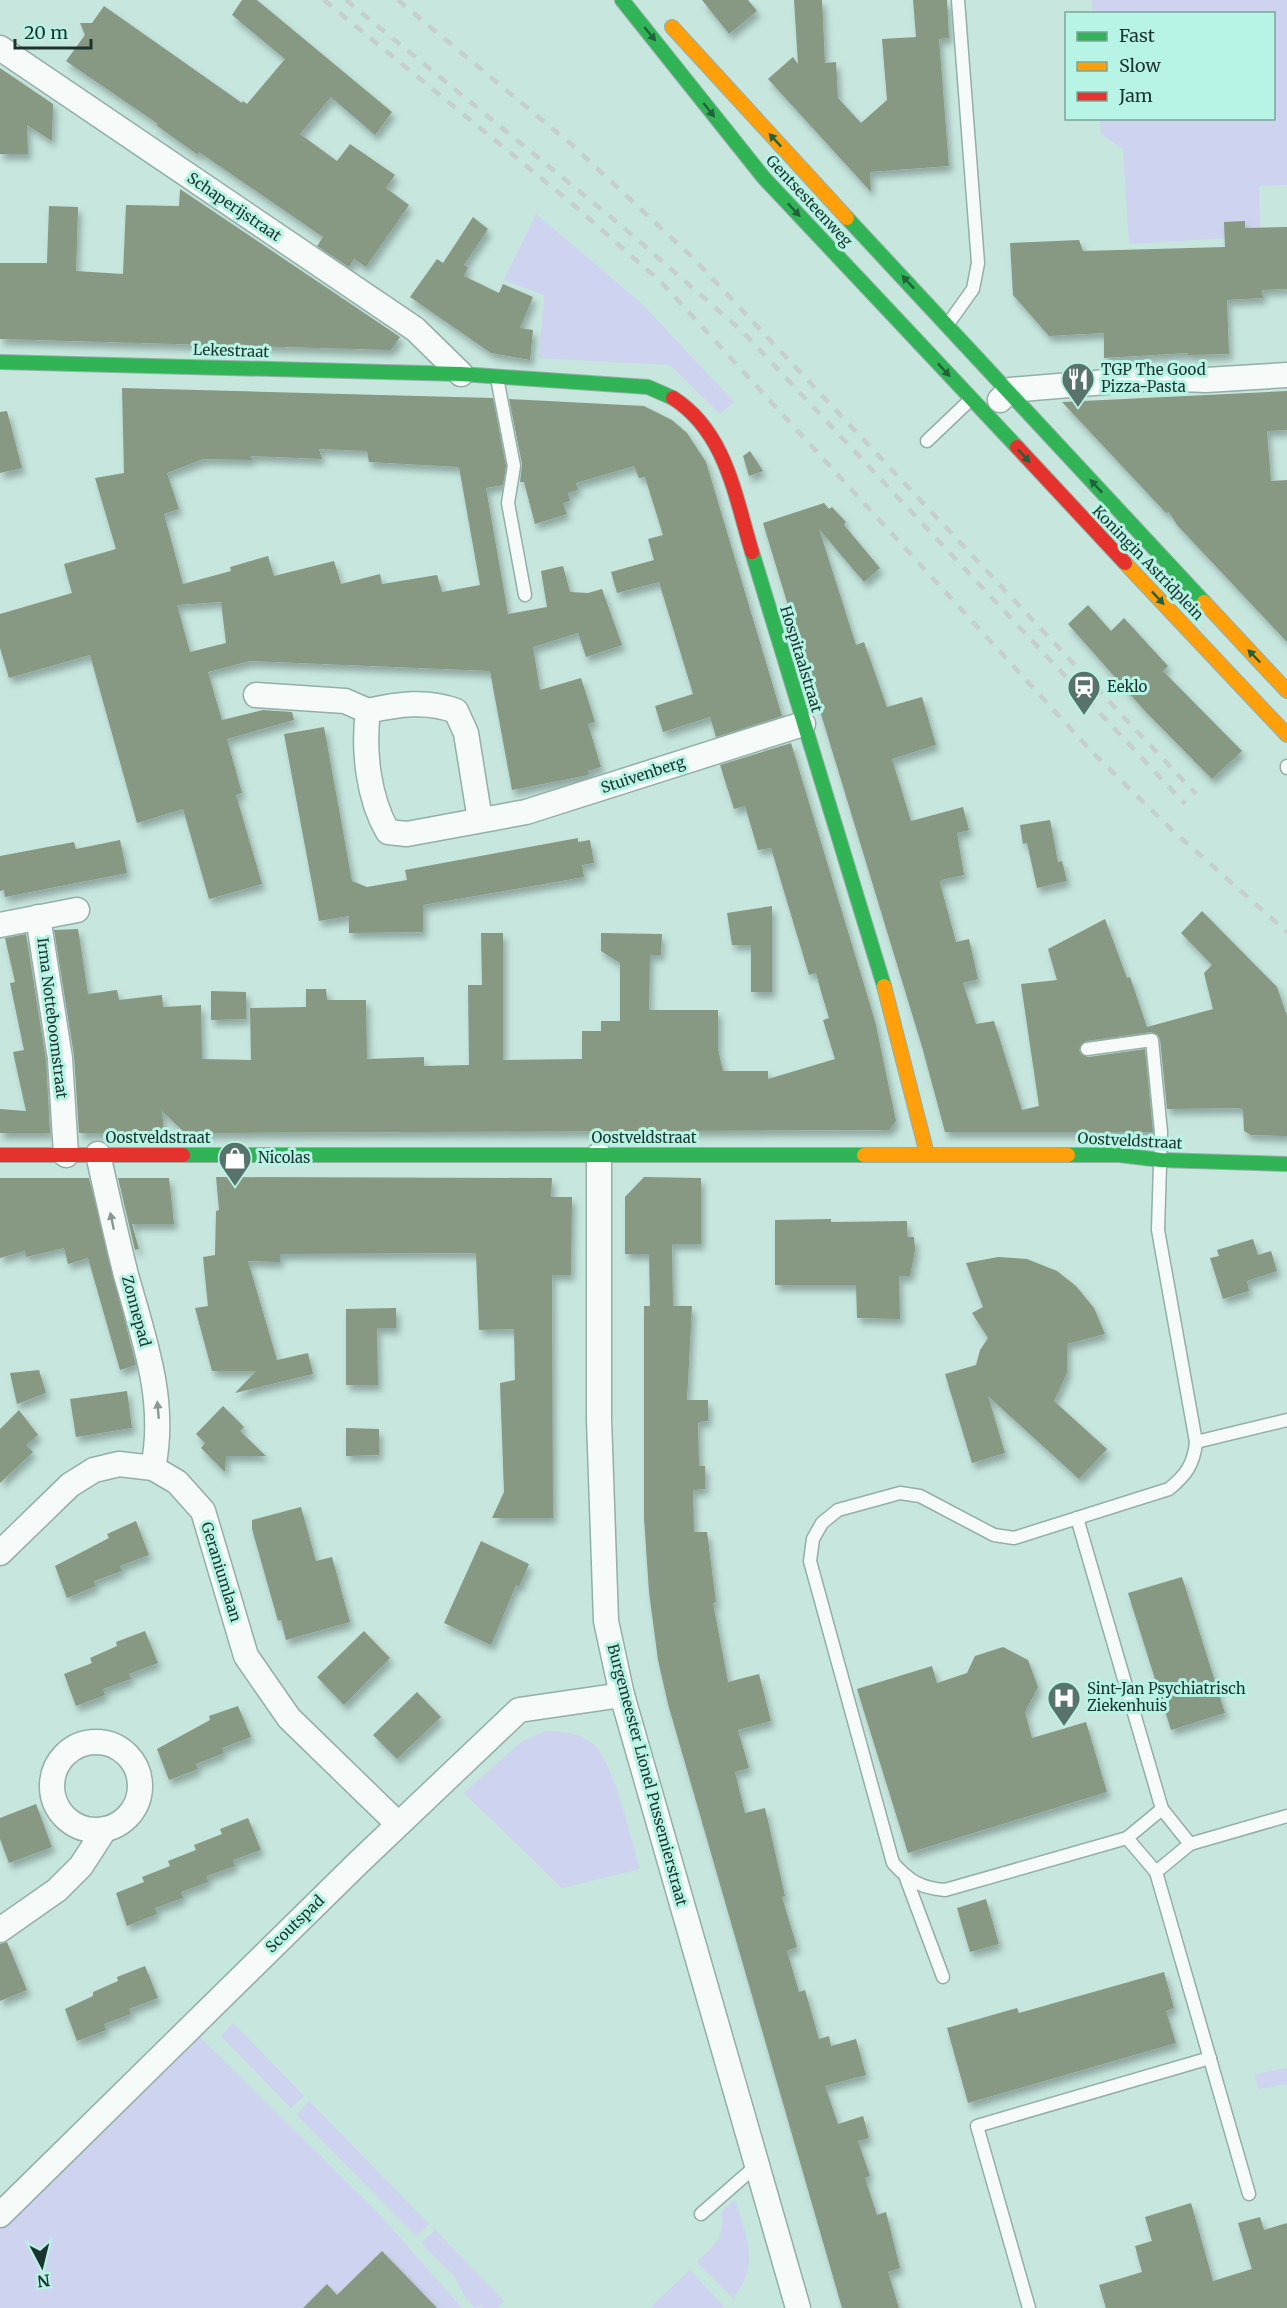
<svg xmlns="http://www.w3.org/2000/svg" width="1287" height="2308" font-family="Merriweather,serif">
<defs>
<filter id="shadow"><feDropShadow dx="3.5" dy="6" stdDeviation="3" flood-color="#0004"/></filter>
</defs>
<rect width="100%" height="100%" fill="#c6e6de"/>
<!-- green -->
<g fill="#ced3ef">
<path d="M1092,0H1287V185L1259,186L1260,236L1129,244L1123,149L1101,134L1100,119L1274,118V14L1093,13Z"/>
<path d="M536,214L640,302L734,402L720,414L670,365L539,358L544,295L504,280Z"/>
<path d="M545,1731C562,1732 579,1732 593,1744C614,1761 631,1841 640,1869L562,1888L464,1793L521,1742Z"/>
<path d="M233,2023L304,2096L291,2108L221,2036Z"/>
<path d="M195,2032L379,2214L462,2308H0V2227Z"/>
<path d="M1287,2068V2084L1258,2089L1255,2074Z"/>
<path d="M309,2101L429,2224L416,2236L297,2115Z"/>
<path d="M735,2199C746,2238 761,2262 733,2298L697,2262C716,2244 724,2240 722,2212Z"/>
<path d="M435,2230L504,2301L497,2308H484L481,2305L475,2308L466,2299L455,2277L421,2243Z"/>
<path d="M690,2270L725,2308H650Z"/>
</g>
<!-- building -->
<g fill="#879883" fill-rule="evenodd" filter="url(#shadow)">
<path d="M242,0H257L392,112L375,135L331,97L300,134L337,161L350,144L395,175L386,188L409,205L366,267L354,259L349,267L317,246L323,237L199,152L198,155L156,125L158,124L66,61L85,35L80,23H92L104,6L242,103L243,101L247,104L285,59L232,15Z"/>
<path d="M702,0H748L757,11L729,34Z"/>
<path d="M794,0H822L825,63L836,62L838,98L861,123L887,100L882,39L916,37L913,0H947L949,38L939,39L949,166L870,172L871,192L768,79L793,57L798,64Z"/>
<path d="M0,68L53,104L52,141L27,125L28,154H0Z"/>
<path d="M180,189L400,337L391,350L0,339V263H47L49,206L78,207L76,271L123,274L126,205L179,206Z"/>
<path d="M473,217L488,229L464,265L468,267L464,276L499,293L503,284L533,297L520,328L533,330L530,360L491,353L410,297L437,259L443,263Z"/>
<path d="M1245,221V228L1287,227V289L1262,290L1263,298L1227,300L1229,354L1188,355V353L1104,358V333L1049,336L1013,295L1010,243L1079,240L1083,251L1225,247L1224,222Z"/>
<path d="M122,388L493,398L506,466L503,485L486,488L508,614L547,607L541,571L563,566L570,592L588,593L602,589L622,645L586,657L578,633L533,647L540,690L581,678L595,722L588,724L601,767L588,771L589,775L512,790L490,671L250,661L208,672L222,720L263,710L292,712L294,720L227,739L242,793L236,795L262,884L209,899L183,809L137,823L90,655L9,678L0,648V614L72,593L64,564L116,549L95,478L124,473ZM319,449L367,451L369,462L459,467L480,585L442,592L437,575L382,584L380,574L341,584L334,561L274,576L268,556L230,567L231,571L183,584L164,514L179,509L167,473L203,459L252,460L251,456L322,459ZM221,602L226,643L190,652L177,605Z"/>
<path d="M1287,391V430L1267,431L1271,481L1287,480V642L1177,525L1169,512L1166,513L1062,402Z"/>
<path d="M509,399L644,406L672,420L687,433L706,462L782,716L716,737L710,717L663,732L655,706L693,694L659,582L617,593L611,572L654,560L648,539L663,535L645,477L639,478L634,466L576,483L578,490L568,493L570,501L563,503L567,514L535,524L524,482H520L522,464Z"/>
<path d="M7,411L22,468L0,473V412Z"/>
<path d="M750,451L763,471L749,476L743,456Z"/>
<path d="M824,503L829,509L832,507L846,522L844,525L880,568L864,582L819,529L856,645L864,642L887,707L922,697L936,745L892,759L911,821L963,807L969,830L957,833L964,875L941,880L940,883L956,942L969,939L978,979L963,983L976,1024L994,1021L1022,1110L1039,1106L1021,984L1057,980L1048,949L1105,919L1127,978L1130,977L1147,1027L1213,1009L1204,973L1212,965L1181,933L1202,911L1277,987L1287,1016V1136L1251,1135L1244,1131L1243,1110L1239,1108L1167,1109L1160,1039L1158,1035L1151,1032L1086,1041L1079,1050L1081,1054L1088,1057L1145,1049L1153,1132H945L923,1050L763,523Z"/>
<path d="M1088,605L1111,631L1124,618L1168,666L1163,671L1242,751L1212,779L1144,710L1068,624Z"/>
<path d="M324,727L352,881L367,887L407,880L405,870L578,838V842L590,840L594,863L582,865L584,877L423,905V932L349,933V916L319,921L284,734Z"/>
<path d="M791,743L875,1021L896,1121L889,1130L195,1133H185L162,1111L164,1133H79L74,1056L54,930L78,929L88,994L117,990L119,1000L162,995L163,1007L201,1005L202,1059L251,1060L250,1008L306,1007V989H326L327,1000H366L367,1059L424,1057V1066L469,1065L468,985H482L481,933H503V1060L582,1059V1031H601V1021H620V963L601,951V933L662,934L661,955H650L649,1010H718V1049L723,1071H768V1079L835,1059L823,1020L829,1018L822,995L816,973L809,975L771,848L758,850L745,806L734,809L720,765Z"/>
<path d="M1050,820L1058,862L1062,861L1067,881L1037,888L1027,843L1023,844L1020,825Z"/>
<path d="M120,840L127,873L5,897L4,890L0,891V856L74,842L76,849Z"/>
<path d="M772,906V992H751V945H732L727,913Z"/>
<path d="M26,934L46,1060L50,1133H0V1109L26,1111L13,1052L24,1050L10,983L15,982L5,938Z"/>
<path d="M211,991L246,992V1019L211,1020Z"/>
<path d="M216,1177L552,1178L551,1197H572L571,1275H552L553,1518H492L504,1492L500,1383L515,1380L514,1329L479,1330L476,1253L280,1254V1262L248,1261L277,1360L308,1353L313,1374L235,1393L256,1371H212L195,1308L208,1306L203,1257L215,1255L216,1211L219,1210Z"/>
<path d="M644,1177L701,1178V1244H672L673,1306H692L687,1400H708V1421L698,1422L699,1466H705V1489L693,1490L694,1532H707L716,1602L713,1603L728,1682L759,1674L771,1721L738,1730L749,1768L735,1772L745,1813L765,1808L785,1896L782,1897L797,1947L787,1951L799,1992L805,1990L819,2039L829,2036L831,2046L856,2039L866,2075L825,2086L838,2124L863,2116L869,2138L858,2141L870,2176L865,2178L877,2215L886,2212L900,2268L888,2272L899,2308H842L668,1704L658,1660L649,1592L644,1518V1306H650L649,1254H625V1197Z"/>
<path d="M0,1178H89L136,1365L120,1370L88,1258L68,1264L64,1248L26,1257L25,1251L0,1258Z"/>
<path d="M118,1178H169L174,1224H132L139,1249L135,1250Z"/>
<path d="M831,1219V1222L907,1221V1237H914L915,1250L910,1276H899L900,1319L857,1318L856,1285H775V1220Z"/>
<path d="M1253,1239L1258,1255L1271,1251L1277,1271L1247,1281L1249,1291L1223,1299L1210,1258L1219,1256L1217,1250Z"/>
<path d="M998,1257L1027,1259L1057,1271L1076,1286L1094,1308L1105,1334L1067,1344V1373L1054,1401L1107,1449L1079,1479L988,1396L1005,1453L972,1463L945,1374L976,1365L980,1350L988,1338L972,1313L983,1307L966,1263Z"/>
<path d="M396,1308V1328H377L378,1385H346V1309Z"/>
<path d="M39,1370L46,1393L17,1404L10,1373Z"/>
<path d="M127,1391L132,1428L76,1437L70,1399Z"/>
<path d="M223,1406L244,1427L240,1431L266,1456H226L225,1472L201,1448L205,1443L196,1434Z"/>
<path d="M19,1410L38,1435L26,1445L33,1452L0,1483V1429Z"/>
<path d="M346,1428L379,1429V1455L346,1456Z"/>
<path d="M301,1507L316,1561L332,1557L350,1622L286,1640L281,1620L278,1621L252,1529V1520Z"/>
<path d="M136,1521L149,1555L120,1566L122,1571L94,1581L96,1586L67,1598L55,1566L109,1538L107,1534Z"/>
<path d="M481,1541L529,1564L519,1587L516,1585L491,1645L444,1623Z"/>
<path d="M1182,1577L1225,1713L1171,1730L1128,1593Z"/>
<path d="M145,1631L158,1663L129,1674L131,1679L103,1689L105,1695L76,1706L64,1674L92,1663L90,1658L117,1646L116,1642Z"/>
<path d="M364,1631L390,1658L344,1705L317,1677Z"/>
<path d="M1003,1647L1028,1660L1038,1687L1025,1712L1032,1738L1086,1722L1107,1792L908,1853L857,1689L932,1666L937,1683L967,1673L975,1656Z"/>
<path d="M417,1692L441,1717L397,1759L373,1735Z"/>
<path d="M238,1706L251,1737L222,1748L224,1753L196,1764L198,1769L169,1780L157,1749L210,1720L209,1716Z"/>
<path d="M36,1804L52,1847L9,1863L0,1839V1818Z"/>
<path d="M248,1818L261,1850L233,1860L235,1866L207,1876L208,1882L181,1892L183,1898L155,1908L157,1914L127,1926L116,1893L144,1882L142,1877L170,1866L168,1861L196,1850L194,1845L222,1834L220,1829Z"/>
<path d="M986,1899L999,1944L970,1952L957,1908Z"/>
<path d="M7,1942L27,1990L0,2001V1944Z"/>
<path d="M145,1966L158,1998L129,2009L131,2014L104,2024L106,2030L77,2041L65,2009L93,1996V1992L118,1981L117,1977Z"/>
<path d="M1164,1972L1174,2008L1166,2011L1176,2043L968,2103L947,2028L1017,2008L1019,2013Z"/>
<path d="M1191,2203L1213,2281L1252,2269L1238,2223L1260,2217L1264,2230L1287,2223V2308H1106L1099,2285L1142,2272L1135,2246L1152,2241L1145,2217Z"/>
<path d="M382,2251L437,2308H303L327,2284L337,2295Z"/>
</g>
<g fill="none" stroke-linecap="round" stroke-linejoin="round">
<defs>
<g id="lane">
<path d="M948,324L973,289L978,263L958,0"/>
<path d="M497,378L514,466L508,503L525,595"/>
<path d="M927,441L970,400"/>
<path d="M1287,766V768"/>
<path d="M1087,1049L1152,1040L1161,1132L1158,1230L1196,1442C1194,1464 1186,1475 1169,1489L1014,1538L994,1535L920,1496L900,1493L838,1510L822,1523L813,1539L810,1561L893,1863C909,1881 921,1888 945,1890L1127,1838"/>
<path d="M1196,1442L1287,1420"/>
<path d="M1077,1518L1162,1809"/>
<path d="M1162,1809L1190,1844L1156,1872L1127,1838Z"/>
<path d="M1190,1844L1287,1816"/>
<path d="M1156,1872L1249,2194"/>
<path d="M906,1878L943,1977"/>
<path d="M701,2214L757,2165"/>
<path d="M1029,2308L977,2126L1210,2058"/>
</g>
<g id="street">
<path d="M0,48L415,329L461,374"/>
<path d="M1000,400L1010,390L1154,378L1206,380L1287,375"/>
<path d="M256,695L345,701L368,711"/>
<path d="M480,820L466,733L456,711C428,700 398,704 368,711C363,750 368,798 388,832L407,834L526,812L803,724"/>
<path d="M38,917L60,1058L66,1155"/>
<path d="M0,925L77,910"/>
<path d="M98,1154C107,1195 116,1235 126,1275C144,1339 167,1401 153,1468"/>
<path d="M599,1155V1419L606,1621L622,1695L798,2308"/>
<path d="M0,1553L70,1485L94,1470L119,1464L153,1468L177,1482L203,1511L246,1656L289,1718L398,1824"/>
<circle cx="96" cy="1786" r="44"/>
<path d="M0,1930L57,1890L81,1866L105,1829"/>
<path d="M0,2215L358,1863L519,1710L622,1695"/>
</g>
<g id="fast">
<path d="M622,0L764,178L1017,447"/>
<path d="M847,218L1204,602"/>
<path d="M0,362L461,374L648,387L673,398"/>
<path d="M752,552L884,986"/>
<path d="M183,1155H864"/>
<path d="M1068,1155H1120L1161,1160L1287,1164"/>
</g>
<g id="slow">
<path d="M672,27L847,218"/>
<path d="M1125,563L1287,735"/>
<path d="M1204,602L1287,691"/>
<path d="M884,986L927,1154"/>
<path d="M864,1155H1068"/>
</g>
<g id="jam">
<path d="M673,398C726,432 735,496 752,552"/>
<path d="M1017,447L1125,563"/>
<path d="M0,1155H183"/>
</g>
</defs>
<!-- lane casing -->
<use href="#lane" stroke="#94aea8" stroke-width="15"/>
<!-- street casing -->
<use href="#street" stroke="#94aea8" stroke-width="27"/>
<!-- fast casing -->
<use href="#fast" stroke="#94aea8" stroke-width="16"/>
<!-- slow casing -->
<use href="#slow" stroke="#94aea8" stroke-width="16"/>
<!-- jam casing -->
<use href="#jam" stroke="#94aea8" stroke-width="16"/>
<!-- lane -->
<use href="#lane" stroke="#f6fbfa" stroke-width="12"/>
<!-- street -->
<use href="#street" stroke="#f6fbfa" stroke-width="24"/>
<!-- fast -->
<use href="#fast" stroke="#30b455" stroke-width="14"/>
<!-- slow -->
<use href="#slow" stroke="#ff9f0a" stroke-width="14"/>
<!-- jam -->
<use href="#jam" stroke="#e5322d" stroke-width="14"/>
<!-- rail -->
<g stroke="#c6cfcd" stroke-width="4.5" stroke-dasharray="10 10" stroke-linecap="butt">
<path d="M324,0L569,201L662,283L1093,753L1172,830L1287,932"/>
<path d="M346,0L624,228L742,331L1185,804"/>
<path d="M398,0L571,144L694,259L1196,794"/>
</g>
</g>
<!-- one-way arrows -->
<defs><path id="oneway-solid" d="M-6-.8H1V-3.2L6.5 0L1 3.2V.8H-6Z" transform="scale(1.5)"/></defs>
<g fill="#23613c">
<use href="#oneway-solid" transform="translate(650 34) rotate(51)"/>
<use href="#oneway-solid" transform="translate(709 110) rotate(52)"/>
<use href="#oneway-solid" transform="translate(775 140) rotate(-133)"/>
<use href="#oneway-solid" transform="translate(794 210) rotate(47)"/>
<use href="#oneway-solid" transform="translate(908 282) rotate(-133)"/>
<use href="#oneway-solid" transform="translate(944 370) rotate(47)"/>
<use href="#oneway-solid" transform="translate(1024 456) rotate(47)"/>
<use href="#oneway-solid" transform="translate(1096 486) rotate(-133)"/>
<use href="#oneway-solid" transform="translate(1158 598) rotate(47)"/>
<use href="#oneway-solid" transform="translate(1254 656) rotate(-134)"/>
</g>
<g fill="#899894">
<use href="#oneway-solid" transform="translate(112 1221) rotate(-102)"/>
<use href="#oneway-solid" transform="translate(158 1410) rotate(-95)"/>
</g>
<!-- icons -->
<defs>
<symbol id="restaurant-pin" viewBox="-11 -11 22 30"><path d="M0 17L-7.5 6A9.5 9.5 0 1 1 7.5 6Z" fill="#58726c" stroke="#b8f4e5"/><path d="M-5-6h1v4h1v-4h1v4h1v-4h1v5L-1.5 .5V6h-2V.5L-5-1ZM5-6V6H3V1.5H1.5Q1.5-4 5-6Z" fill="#fff"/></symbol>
<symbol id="station-pin" viewBox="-11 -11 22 30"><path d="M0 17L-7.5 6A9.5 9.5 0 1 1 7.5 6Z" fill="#58726c" stroke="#b8f4e5"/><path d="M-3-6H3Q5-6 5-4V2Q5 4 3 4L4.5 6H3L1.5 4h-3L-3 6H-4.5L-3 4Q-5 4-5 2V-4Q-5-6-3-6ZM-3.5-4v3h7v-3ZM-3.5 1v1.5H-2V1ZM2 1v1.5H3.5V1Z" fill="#fff"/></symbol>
<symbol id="shop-pin" viewBox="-11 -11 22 30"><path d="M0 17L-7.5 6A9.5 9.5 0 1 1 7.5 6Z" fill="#58726c" stroke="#b8f4e5"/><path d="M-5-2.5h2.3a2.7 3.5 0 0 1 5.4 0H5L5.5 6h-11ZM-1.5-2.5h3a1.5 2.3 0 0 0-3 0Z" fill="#fff"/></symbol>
<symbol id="hospital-pin" viewBox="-11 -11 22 30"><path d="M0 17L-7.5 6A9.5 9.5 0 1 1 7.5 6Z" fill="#58726c" stroke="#b8f4e5"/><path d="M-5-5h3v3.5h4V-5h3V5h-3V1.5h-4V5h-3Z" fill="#fff"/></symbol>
</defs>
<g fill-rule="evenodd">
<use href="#restaurant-pin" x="1059" y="360" width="38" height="52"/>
<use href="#station-pin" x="1065" y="668" width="38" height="52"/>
<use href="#shop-pin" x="216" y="1139" width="38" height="52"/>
<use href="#hospital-pin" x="1045" y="1679" width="38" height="52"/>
</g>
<g text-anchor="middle" stroke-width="6" stroke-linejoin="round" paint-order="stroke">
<!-- street labels -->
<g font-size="15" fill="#1c342f" stroke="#b8f4e5">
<text transform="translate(809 201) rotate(47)" y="5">Gentsesteenweg</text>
<text transform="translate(234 207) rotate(34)" y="5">Schaperijstraat</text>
<text transform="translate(231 351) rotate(2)" y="5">Lekestraat</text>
<text transform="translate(1148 563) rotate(46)" y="5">Koningin Astridplein</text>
<text transform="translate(801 659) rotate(73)" y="5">Hospitaalstraat</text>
<text transform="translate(643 775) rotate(-18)" y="5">Stuivenberg</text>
<text transform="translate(52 1018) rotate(83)" y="5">Irma Notteboomstraat</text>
<text x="158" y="1143">Oostveldstraat</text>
<text x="644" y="1143">Oostveldstraat</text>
<text transform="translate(1130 1141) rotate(3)" y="5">Oostveldstraat</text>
<text transform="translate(136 1311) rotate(75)" y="5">Zonnepad</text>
<text transform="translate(221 1572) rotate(73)" y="5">Geraniumlaan</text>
<text transform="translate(647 1775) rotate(75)" y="5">Burgemeester Lionel Pussemierstraat</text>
<text transform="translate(295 1924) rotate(-44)" y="5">Scoutspad</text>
</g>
<!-- poi labels -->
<g font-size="15" fill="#1c342f" stroke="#b8f4e5" text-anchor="start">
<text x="1101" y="375">TGP The Good<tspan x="1101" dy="17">Pizza-Pasta</tspan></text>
<text x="1107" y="692">Eeklo</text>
<text x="258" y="1163">Nicolas</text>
<text x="1087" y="1694">Sint-Jan Psychiatrisch<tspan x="1087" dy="17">Ziekenhuis</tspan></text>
</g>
</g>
<!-- legend -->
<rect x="1065" y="12" width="210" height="108" fill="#b8f4e5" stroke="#7aa79c" stroke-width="1.5"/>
<rect x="1077" y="32" width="30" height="9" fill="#30b455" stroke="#7aa79c" stroke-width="1.5"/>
<text x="1119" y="42" font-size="18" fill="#1c342f">Fast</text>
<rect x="1077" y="62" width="30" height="9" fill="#ff9f0a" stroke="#7aa79c" stroke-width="1.5"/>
<text x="1119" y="72" font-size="18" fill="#1c342f">Slow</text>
<rect x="1077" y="92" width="30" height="9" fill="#e5322d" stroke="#7aa79c" stroke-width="1.5"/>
<text x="1119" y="102" font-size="18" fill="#1c342f">Jam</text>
<!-- north arrow -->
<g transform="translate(42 2266) rotate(173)" stroke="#b8f4e5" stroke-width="4.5" paint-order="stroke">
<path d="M0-4.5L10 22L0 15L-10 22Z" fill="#1c342f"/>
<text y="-9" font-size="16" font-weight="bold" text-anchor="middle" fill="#1c342f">N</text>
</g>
<!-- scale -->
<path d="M15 39v9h76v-9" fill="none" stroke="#1c342f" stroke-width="3"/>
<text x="24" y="39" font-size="18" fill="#1c342f" stroke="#b8f4e5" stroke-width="4.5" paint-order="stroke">20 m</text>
</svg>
